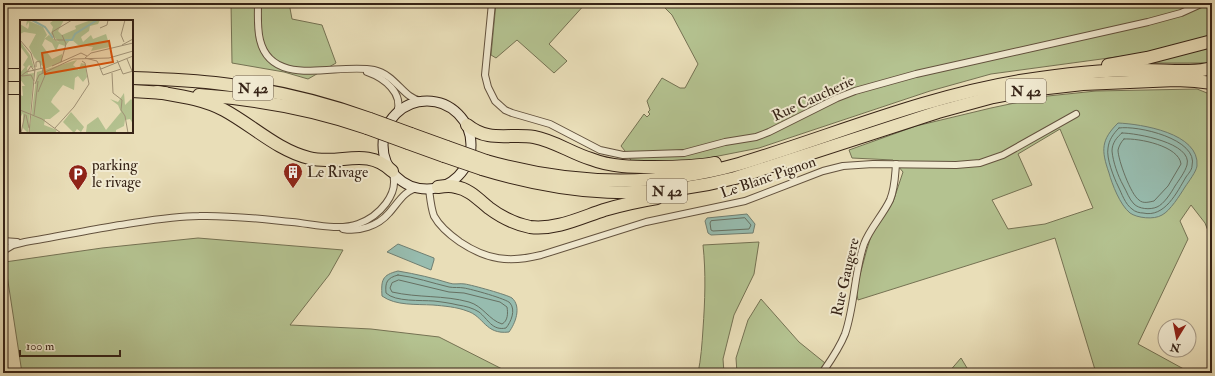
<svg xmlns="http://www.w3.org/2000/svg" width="1215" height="376" font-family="'IM FELL Double Pica',serif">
<rect width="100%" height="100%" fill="#e9deb8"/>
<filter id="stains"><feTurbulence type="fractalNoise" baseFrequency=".005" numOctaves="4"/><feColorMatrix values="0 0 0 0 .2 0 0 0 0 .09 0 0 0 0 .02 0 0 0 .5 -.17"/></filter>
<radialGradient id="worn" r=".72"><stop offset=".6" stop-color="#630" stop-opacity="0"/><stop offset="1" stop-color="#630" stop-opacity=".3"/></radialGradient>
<!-- green -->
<g fill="#b4c290" stroke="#757253" fill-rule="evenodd">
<path d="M231,3H289L292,19L322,25L336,63L308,79L284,72L232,63Z"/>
<path d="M496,3H586L549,44L567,61L554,73L517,40L496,58L491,55Z"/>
<path d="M660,3H1178L1180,7L1187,3H1212V63H1149L1146,53L991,74L930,91L759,148L698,160L656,162H632L625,151L621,146L644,114L647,117L650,114L648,112L650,110L647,101L662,78L680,88H685L698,64L672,15Z"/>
<path d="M1197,89L1212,95V241L1205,223L1191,205L1180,221L1188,239L1138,344L1191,373H1096L1055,238L858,300L856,289L867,249L874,227L893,202L903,172L893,160L852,158L849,150L916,126L991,108L1048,96L1096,91ZM1060,129L1093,208L1045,224L1008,229L992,200L1032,185L1018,154Z"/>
<path d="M198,238L343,250L329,275L290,325L371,329L439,337L510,373H22L5,262L102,248Z"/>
<path d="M759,242L754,274L734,315L723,359L724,373H698C701,359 702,344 703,329C705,301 706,273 703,245Z"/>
<path d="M761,299L799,342L825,363L817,373H737L736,358L748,320Z"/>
<path d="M961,358L970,373H948Z"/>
</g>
<!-- water -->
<g fill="#97bcaf" stroke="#707f72">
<path d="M1118,123C1141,124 1200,133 1197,166C1196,172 1189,181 1185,187C1180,195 1170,211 1162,215C1154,220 1137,218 1130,213C1120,205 1112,184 1109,173C1101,150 1101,140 1118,123Z"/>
<path d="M747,214L755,224L753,233L711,235L708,233L705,221L707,218Z"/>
<path d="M398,244L434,258V260L431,270L387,252Z"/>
<path d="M398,271C416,274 433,278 449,283C454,285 460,283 465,284C472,285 508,295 512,298C522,307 515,324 509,332C485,335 484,316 467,311C457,307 444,306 433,305C416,304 396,306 382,296C381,280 382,275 398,271Z"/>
</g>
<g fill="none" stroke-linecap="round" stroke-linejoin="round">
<!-- shore -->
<g stroke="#667062" stroke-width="1">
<path d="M1119,128C1137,125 1199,139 1192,166C1192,170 1188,174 1186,177C1177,192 1165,218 1143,213C1140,213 1135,212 1132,209C1125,204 1122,194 1118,186C1114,178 1106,158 1108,148C1109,140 1113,134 1119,128Z"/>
<path d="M1122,133C1136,133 1193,143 1187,165C1185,172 1179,180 1175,186C1171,193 1164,204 1157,207C1150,210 1139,209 1134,204C1129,199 1127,192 1123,185C1118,176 1113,162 1112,151C1112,143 1117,137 1122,133Z"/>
<path d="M1124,139C1139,138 1179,146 1181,164L1168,186L1154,201C1149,202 1143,204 1139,200C1131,195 1118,160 1118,150C1119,146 1121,142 1124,139Z"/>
<path d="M745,218L751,225L749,229L713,231L711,230L710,223L711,221Z"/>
<path d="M398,275C415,277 432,283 449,287C454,288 459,287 464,288C471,289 507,299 510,303C516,310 511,322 506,328C492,331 488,319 479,312C473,308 465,306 458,305C450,303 442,302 434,301C421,300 395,302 386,293C385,282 387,278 398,275Z"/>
<path d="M399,280L449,292L464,293L500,302L507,307C508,313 508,321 502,324C489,320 483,306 469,302C444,295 418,298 392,292L390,288L392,283Z"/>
</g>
<defs>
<g id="street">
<path d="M258,3C258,15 257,28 260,40C272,90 339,62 374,70C396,75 403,98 421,101"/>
<path d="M492,3L485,75L488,87L495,101L505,110L512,113L550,124L600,150L623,155L684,153L725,142L756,137L769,132L837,98L855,91L916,74L1148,22L1181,13L1203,3"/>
<path d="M367,72C384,78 404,93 397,113"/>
<path d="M429,189C430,197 431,208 434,216C440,227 450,235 460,242C487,260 509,263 541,255L646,222L745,201L823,171L843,166L873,164L956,165L980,163L1003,155L1076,114"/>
<path d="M343,229C359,232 378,226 389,213C398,203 405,189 419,188"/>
<path d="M3,241L17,242"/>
<path d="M3,251L13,245L25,242C55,237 84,231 114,226C142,222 170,216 199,216C230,215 261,219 292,222C313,224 338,231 358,224C378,217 401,194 392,171"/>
<path d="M822,373C831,360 839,349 845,334C855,305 854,273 864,244C870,228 883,215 890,200C895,188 895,176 896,164"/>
</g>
<circle id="secondary" cx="427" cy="145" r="44"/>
<g id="highway">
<path d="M1108,65L1147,58L1212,41"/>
<path d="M3,75H21"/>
<path d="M132,78C162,79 193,80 223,84C273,90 323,102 370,119"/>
<path d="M3,88H21"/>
<path d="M132,91L165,93"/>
<path d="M157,92C180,96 203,99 224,110C252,125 277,150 309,158C340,166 366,146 392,171"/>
<path d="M199,95C256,99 313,109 367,128"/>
<path d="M467,125C489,143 509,133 534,137C555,141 571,153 591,159C611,167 633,167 654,167C675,167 695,167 715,163"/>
<path d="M411,134L447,147"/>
<path d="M408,143L444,156"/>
<path d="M486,161C570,185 654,188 739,164C832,136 923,97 1020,81C1058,75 1097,70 1137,70C1159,69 1191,74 1212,68"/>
<path d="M482,169C568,195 647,201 735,178L938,112L993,97L1030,90L1083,84L1176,80L1195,81L1212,83"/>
<path d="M438,187C444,186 450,185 456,187C469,189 479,200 489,208C501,217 515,224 530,227C556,230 580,218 604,210C621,205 639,201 657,198"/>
</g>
</defs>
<!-- street casing -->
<use href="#street" stroke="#63523e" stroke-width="8"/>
<!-- secondary casing -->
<use href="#secondary" stroke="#362316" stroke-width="11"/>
<!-- highway casing -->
<use href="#highway" stroke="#362316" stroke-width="14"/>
<!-- street -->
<use href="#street" stroke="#f1ead1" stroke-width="6"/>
<!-- secondary -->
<use href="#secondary" stroke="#f1ead1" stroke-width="9"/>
<!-- highway -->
<use href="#highway" stroke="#e9deb8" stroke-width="12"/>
<defs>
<g id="highway-bridge">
<path d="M370,119L411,134"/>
<path d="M367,128L408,143"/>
<path d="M447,147L486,161"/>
<path d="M444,156L482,169"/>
</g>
</defs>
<!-- highway-bridge casing -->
<use href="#highway-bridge" stroke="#362316" stroke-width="14" stroke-linecap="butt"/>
<!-- highway-bridge -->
<use href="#highway-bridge" stroke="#e9deb8" stroke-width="12"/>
</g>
<!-- icons -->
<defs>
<symbol id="building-pin" viewBox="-11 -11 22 30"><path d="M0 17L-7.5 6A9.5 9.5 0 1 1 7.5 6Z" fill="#8f2418" stroke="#f1ead1"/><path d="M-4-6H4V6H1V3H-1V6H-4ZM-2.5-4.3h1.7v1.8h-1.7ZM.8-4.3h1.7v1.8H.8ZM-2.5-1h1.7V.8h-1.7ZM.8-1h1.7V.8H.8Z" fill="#fff"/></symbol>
<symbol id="parking-pin" viewBox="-11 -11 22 30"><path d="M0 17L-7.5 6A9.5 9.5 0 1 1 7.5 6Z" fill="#8f2418" stroke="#f1ead1"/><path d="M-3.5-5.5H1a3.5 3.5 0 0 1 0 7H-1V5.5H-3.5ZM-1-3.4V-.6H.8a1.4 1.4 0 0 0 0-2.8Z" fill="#fff"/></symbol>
</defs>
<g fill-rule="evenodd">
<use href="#building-pin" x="282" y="161" width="22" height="30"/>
<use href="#parking-pin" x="67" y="163" width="22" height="30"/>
</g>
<g text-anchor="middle" stroke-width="4" stroke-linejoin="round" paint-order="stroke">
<!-- shield labels -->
<g fill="#f1ead1" stroke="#6e5f4e" stroke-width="1">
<rect x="233" y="76" width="40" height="24" rx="3"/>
<rect x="1006" y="79" width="40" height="24" rx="3"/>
<rect x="647" y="179" width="40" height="24" rx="3"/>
</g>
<g font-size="14" font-weight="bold" fill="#362316">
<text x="253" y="93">N 42</text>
<text x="1026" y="96">N 42</text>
<text x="667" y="196">N 42</text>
</g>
<!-- street labels -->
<g font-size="15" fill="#362316" stroke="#f1ead1">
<text transform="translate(813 98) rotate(-25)" y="5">Rue Caucherie</text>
<text transform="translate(768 177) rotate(-19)" y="5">Le Blanc Pignon</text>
<text transform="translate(845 277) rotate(-77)" y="5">Rue Gaugere</text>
</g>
<!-- poi labels -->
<g font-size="15" fill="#362316" stroke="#f1ead1" text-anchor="start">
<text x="92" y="170">parking<tspan x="92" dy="17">le rivage</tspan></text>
<text x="307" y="177">Le Rivage</text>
</g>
</g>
<!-- overview -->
<g transform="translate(20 20)">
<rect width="113" height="113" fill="#e9deb8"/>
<path d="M7,0L23,7L27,15L24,19L29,15L35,20L39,22L31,14L33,7L30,3L34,0H44L38,11L42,15L56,9L55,6L71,0H80L78,4L70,6L69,11L61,17L63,22L71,15L73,19L86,14L90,27L71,31L73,27L58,25L51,19L45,26L39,24L36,31L32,23L25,19L22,25L32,39L42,34V42L25,49L14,37L9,27L16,14L4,12L0,14V4L8,9L9,6V2L6,6ZM0,21L10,35L14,48L9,45L7,48L8,54L14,53L8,113L3,108V93L0,98V75L3,76L2,66H5L0,59V53L5,47L3,45L8,37L0,26ZM57,40L53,45L59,50L61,43L65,44L67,57L63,62L58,56L55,58L54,70L43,65L33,78L31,82L40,91L30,99H25L24,105L37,110L35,113H9L17,52ZM104,73L105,85L111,79L113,81V104L110,99L105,100L104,106L96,110V113L66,112L67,105L78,97L86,110L101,92L98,85L90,79L98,82ZM51,92L64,107L61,112L57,109L54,113L43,102Z" fill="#b4c290"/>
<path fill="none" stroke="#97bcaf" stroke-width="2" d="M12,0L25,7L33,18M45,20H52L55,14L77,0"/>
<path fill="none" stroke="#a19377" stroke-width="1" d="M80,8L87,5L88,0M0,20L11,33L15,48L9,113M44,20H35L32,12L52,0M104,22L101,15L105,0M113,23L71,33L65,38L77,41L81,49L113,36M102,25L113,19M107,39L112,51M97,40L103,54L113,51M41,42L46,24L42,15M32,46L61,33L67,36M16,47V42L20,41L21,49M80,48L83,55L101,49M7,52L11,46L14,51M92,53L93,73L102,80L101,90L105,96L108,113M1,56L6,52L23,48L22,54M2,56L11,55L14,61M15,64L19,55L53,39L89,38L113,31M18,72L26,53M0,90L22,99L41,113M6,95L9,108M14,95L18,61M35,108L54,87L69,64L65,43L62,41M1,113L5,94"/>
<path fill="#d6540d" fill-opacity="0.15" stroke="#d6540d" stroke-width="2" d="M89,21L93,42L25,54L22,33Z"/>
<rect width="113" height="113" fill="none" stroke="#362316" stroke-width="2"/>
</g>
<!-- margin -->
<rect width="1215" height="376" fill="none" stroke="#e9deb8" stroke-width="16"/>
<rect x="4" y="4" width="1207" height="368" fill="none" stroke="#362316" stroke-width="2"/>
<rect x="8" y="8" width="1199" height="360" fill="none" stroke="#362316"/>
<!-- north arrow -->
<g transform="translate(1177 338) rotate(190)"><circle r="19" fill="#f1ead1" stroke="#a69a86"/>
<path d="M0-3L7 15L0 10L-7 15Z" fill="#8f2418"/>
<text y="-6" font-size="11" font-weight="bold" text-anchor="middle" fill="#362316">N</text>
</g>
<!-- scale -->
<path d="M20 350v6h100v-6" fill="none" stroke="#362316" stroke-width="2"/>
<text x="26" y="350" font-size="12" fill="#362316" stroke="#f1ead1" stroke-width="3" paint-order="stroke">100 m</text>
<rect width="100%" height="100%" filter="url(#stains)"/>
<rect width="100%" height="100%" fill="url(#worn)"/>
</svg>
